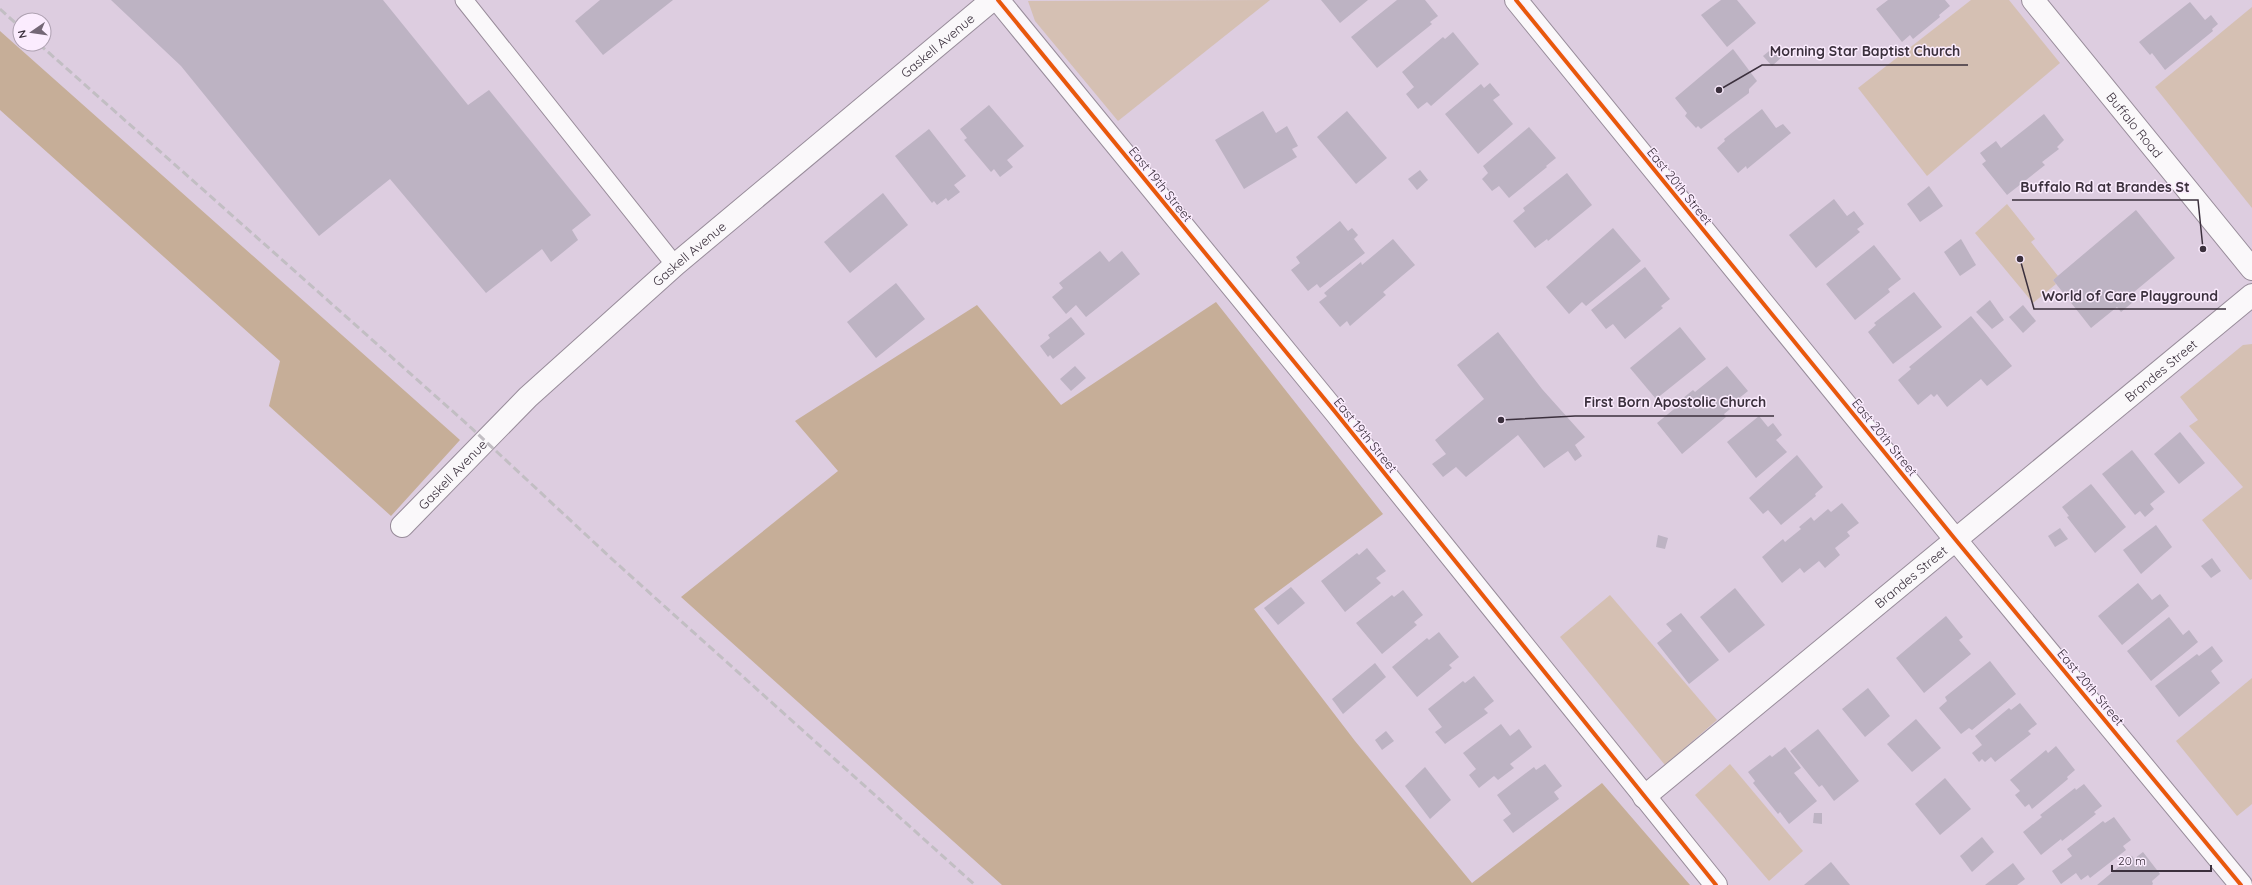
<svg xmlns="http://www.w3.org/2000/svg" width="2252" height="885" font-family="Quicksand,sans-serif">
<rect width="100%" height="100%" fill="#ddcde0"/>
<!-- green -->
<g fill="#d5c0b3">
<path d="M1270,0L1118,121L1035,21L1028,1Z"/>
<path d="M1971,0H2009L2060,63L1927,176L1858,88Z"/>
<path d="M2252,7V208L2155,87Z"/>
<path d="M2007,204L2035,239L2031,242L2058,276L2053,280L2056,284L2033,303L1975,233Z"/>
<path d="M2252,344V579L2250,580L2202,520L2243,487L2189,426L2198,420L2180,397L2243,345Z"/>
<path d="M1610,595L1717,720L1665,765L1560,637Z"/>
<path d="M2252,678V804L2237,816L2176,741Z"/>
<path d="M1730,764L1803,851L1769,881L1695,795Z"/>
</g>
<!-- forest -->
<g fill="#c6ae98">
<path d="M0,31L460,440L391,516L269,406L280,361L0,110Z"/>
<path d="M1216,302L1383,514L1254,609L1355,741L1472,883L1602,783L1690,885H1002L681,597L838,471L795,421L977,305L1061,405Z"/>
</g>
<!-- building -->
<g fill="#bdb3c3">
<path d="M111,0H383L468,105L489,90L591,215L572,230L578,240L551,262L542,249L486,293L390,179L319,236L181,66Z"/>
<path d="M600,0H673L603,55L575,21Z"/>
<path d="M1321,0H1368L1340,23Z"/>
<path d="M1397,0H1425L1438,16L1430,22L1432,24L1377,68L1351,37Z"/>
<path d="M1721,0H1737L1756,23L1727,47L1701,15Z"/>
<path d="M1888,0H1945L1950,6L1939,15L1940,17L1913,39L1910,35L1902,42L1876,9Z"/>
<path d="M2190,2L2205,20L2211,15L2218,24L2212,29L2213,31L2165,70L2152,53L2150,55L2139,42Z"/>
<path d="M1453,32L1479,64L1431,106L1427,102L1418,109L1406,94L1414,87L1402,72L1443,37L1445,39Z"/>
<path d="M1774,47L1782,57L1772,66L1763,56Z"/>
<path d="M1733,49L1757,81L1749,89V93L1701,129L1698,126L1696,128L1685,116L1687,113L1675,98Z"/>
<path d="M1490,83L1500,95L1493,100L1513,124L1478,154L1445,114L1481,84L1484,88Z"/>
<path d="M989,105L1024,146L1007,160L1013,167L1000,177L994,169L991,172L964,140L967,138L960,129Z"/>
<path d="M1762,109L1776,128L1783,124L1791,133L1747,169L1746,166L1738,173L1717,148L1725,141L1724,139Z"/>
<path d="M1263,111L1276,133L1287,126L1298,146L1292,149L1297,157L1244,189L1215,140Z"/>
<path d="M1347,111L1387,158L1356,184L1317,137Z"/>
<path d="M2044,114L2064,140L2057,147L2059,149L2042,162L2045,165L2007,195L1982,164L1986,161L1980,153L1996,141L2001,148Z"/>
<path d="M1529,127L1556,158L1546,166L1547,167L1509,198L1499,186L1492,191L1482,179L1488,173L1483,166Z"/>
<path d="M929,129L966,176L954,185L960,192L948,201L946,198L937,205L934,201L932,203L895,156Z"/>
<path d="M1420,170L1428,180L1417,190L1408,179Z"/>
<path d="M1567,173L1592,205L1548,241L1547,239L1535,248L1513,221L1525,211L1523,208Z"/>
<path d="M1929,186L1943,206L1920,222L1907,204Z"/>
<path d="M883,193L908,225L850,273L824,242Z"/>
<path d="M1834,199L1847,216L1854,211L1864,224L1857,229L1860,232L1816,268L1789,235Z"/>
<path d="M2136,210L2175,258L2128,297L2133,302L2121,312L2117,307L2091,328L2053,280Z"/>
<path d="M1340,221L1348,231L1352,228L1358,235L1354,239L1365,253L1320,288L1317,284L1308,291L1291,270L1300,263L1296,257Z"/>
<path d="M1613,228L1641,261L1586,306L1582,302L1569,314L1546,287Z"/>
<path d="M1393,239L1415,265L1383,292L1386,295L1350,326L1347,321L1340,327L1319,302L1327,296L1324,293L1361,262L1362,265Z"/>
<path d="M1961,239L1976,265L1960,276L1944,252Z"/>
<path d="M1874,245L1901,279L1888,289L1890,292L1855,320L1826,284Z"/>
<path d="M1100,251L1109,262L1122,251L1140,274L1086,317L1076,305L1066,314L1052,297L1063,288L1059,283Z"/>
<path d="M1645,267L1670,299L1661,306L1663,308L1625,339L1613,324L1606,329L1591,310Z"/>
<path d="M896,283L925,319L876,358L847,322Z"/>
<path d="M1914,292L1942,327L1893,364L1868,332L1876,325L1874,323Z"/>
<path d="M1990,300L2004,320L1992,329L1976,312Z"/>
<path d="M2023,305L2036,321L2023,333L2009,317Z"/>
<path d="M1971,316L2012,366L1987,386L1981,379L1947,407L1937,394L1934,397L1931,394L1918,405L1898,380L1911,369L1909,367Z"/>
<path d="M1071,317L1085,334L1053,359L1050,355L1048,357L1040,346L1050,338L1048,335Z"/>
<path d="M1680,327L1706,359L1656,399L1630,368Z"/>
<path d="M1498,332L1542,389L1585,437L1575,445L1582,456L1575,461L1568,451L1544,468L1518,435L1466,477L1456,467L1443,477L1432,464L1446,454L1435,440L1484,399L1457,365Z"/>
<path d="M1075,366L1086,378L1071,391L1060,379Z"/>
<path d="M1727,366L1748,391L1738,399L1740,401L1724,414L1726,417L1682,454L1657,423L1679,405L1677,403L1693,390L1695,392Z"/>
<path d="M1759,416L1768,427L1773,423L1782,435L1776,440L1787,452L1756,478L1727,442Z"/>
<path d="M2180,432L2205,463L2179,484L2154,454Z"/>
<path d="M2132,450L2165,492L2150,504L2154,509L2145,517L2140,511L2135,515L2102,474Z"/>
<path d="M1797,455L1823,487L1815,494L1816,496L1781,525L1768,510L1763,514L1749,498Z"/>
<path d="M2091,484L2126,527L2095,553L2067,517L2069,516L2062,507Z"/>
<path d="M1842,503L1859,523L1847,532L1850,536L1835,548L1840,555L1825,568L1819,561L1804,573L1800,568L1782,583L1762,557L1783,539L1785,542L1801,529L1799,527L1811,517L1814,521L1828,509L1831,512Z"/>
<path d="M2156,525L2172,547L2141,574L2123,550Z"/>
<path d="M2060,528L2068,539L2055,547L2048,536Z"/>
<path d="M1658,535L1668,538L1665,549L1656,547Z"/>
<path d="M1367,548L1386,571L1376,578L1381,583L1345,612L1321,581L1357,553L1359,555Z"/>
<path d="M2212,558L2221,571L2211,578L2201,566Z"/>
<path d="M2138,583L2152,600L2160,594L2169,606L2122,645L2098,616Z"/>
<path d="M1291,587L1305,603L1278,625L1264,608Z"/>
<path d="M1735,588L1765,625L1729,653L1700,617Z"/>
<path d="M1403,590L1423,615L1414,622L1417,625L1382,654L1356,623L1392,595L1394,597Z"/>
<path d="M1681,613L1719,660L1689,684L1657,643L1672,631L1666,624Z"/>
<path d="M1946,616L1963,637L1959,640L1971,654L1924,693L1896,658Z"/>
<path d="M2169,617L2183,635L2189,630L2198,642L2151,681L2127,651Z"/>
<path d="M1439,632L1459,657L1449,665L1452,668L1417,697L1392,667L1427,638L1429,640Z"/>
<path d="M2212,646L2223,661L2211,671L2220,683L2179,717L2155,686L2197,654L2199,656Z"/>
<path d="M1990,661L2016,694L1972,730L1969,728L1961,734L1939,708L1947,701L1945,697Z"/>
<path d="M1375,663L1386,677L1343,714L1332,699Z"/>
<path d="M1474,676L1494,701L1484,709L1488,713L1445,744L1435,732L1442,727L1428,709L1463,681L1465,683Z"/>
<path d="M1868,688L1890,716L1865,737L1842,709Z"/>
<path d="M2020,703L2037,724L2028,731L2031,734L1995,762L1991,757L1985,762L1982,759L1979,762L1972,753L1982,745L1975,736L2009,708L2011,710Z"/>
<path d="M1916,719L1941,748L1912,772L1887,744Z"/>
<path d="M1501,724L1510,736L1519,729L1532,747L1510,764L1514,768L1498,780L1494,776L1479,788L1469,775L1476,769L1463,753Z"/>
<path d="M1818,729L1859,781L1834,801L1822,785L1819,787L1790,751Z"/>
<path d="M1386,731L1394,741L1382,750L1375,740Z"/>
<path d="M2056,746L2075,770L2067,777L2068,779L2032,809L2029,804L2025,807L2015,795L2020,791L2010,780L2046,750L2048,753Z"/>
<path d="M1785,747L1801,768L1794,773L1817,801L1789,824L1780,812L1778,814L1753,783L1755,781L1748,772L1770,755L1772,757Z"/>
<path d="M1545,764L1562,786L1554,792L1559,799L1513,833L1503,820L1511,814L1497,795L1534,767L1536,770Z"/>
<path d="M1425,767L1451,800L1430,819L1405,786Z"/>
<path d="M1945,778L1971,809L1940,835L1915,804Z"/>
<path d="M2084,784L2102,806L2094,812L2096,814L2062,841L2061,839L2041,855L2023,832L2042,817L2040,815L2075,788L2076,790Z"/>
<path d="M1814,813H1822V824L1813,823Z"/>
<path d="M2114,817L2131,840L2123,846L2126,850L2090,878L2088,875L2081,880L2076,873L2061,884L2052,871L2072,856L2067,849L2103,821L2105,823Z"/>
<path d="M1982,837L1994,852L1972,872L1960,856Z"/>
<path d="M2143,852L2160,874L2152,881L2153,884L2152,885H2097L2132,856L2134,859Z"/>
<path d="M1831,862L1850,885H1804Z"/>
<path d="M2013,863L2025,879L2017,885H1985Z"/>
</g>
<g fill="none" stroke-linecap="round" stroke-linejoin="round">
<defs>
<path id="service" d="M464,0L675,265"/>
<g id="minor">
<path d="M998,0L1336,413L1716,885"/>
<path d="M1516,0L1955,539L2241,885"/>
<path id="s1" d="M402,526L528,397L675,265L992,0"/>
<path id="s2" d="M1644,797L2252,295"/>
</g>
<g id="secondary">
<path id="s3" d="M2033,0L2252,269"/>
</g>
</defs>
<!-- service casing -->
<use href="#service" stroke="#988c9a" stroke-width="19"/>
<!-- minor casing -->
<use href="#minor" stroke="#988c9a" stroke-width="24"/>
<!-- secondary casing -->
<use href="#secondary" stroke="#988c9a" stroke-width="24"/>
<!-- service -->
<use href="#service" stroke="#faf8fa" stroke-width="17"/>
<!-- minor -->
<use href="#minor" stroke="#faf8fa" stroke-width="22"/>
<!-- secondary -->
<use href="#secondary" stroke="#faf8fa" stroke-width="22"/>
<!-- rail -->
<g stroke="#c2bec3" stroke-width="3" stroke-dasharray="8 4" stroke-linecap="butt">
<path d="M0,9L20,27"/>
<path d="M39,44L467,424L613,560L975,885"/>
</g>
<defs>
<g id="cycleway">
<path d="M998,0L1336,413L1716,885"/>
<path d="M1516,0L1955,539L2241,885"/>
</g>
</defs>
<!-- cycleway casing -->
<use href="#cycleway" stroke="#fbecfe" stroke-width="6"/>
<!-- cycleway -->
<use href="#cycleway" stroke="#e8590c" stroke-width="4"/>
</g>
<g text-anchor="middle" stroke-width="3" stroke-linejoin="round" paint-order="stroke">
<!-- street labels -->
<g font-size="13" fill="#3b303d" stroke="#fbecfe">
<text dy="5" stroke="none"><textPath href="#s1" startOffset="720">Gaskell Avenue</textPath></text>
<text dy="5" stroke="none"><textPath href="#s3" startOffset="161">Buffalo Road</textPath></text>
<text transform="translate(1161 184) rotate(51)" y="5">East 19th Street</text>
<text transform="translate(1680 186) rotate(51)" y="5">East 20th Street</text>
<text dy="5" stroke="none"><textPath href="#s1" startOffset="396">Gaskell Avenue</textPath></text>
<text dy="5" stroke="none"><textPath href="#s2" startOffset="670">Brandes Street</textPath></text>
<text transform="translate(1366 435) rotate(51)" y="5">East 19th Street</text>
<text transform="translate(1885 437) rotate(51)" y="5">East 20th Street</text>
<text dy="5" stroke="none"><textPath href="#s1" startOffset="72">Gaskell Avenue</textPath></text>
<text dy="5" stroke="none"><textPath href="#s2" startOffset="346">Brandes Street</textPath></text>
<text transform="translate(2091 687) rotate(50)" y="5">East 20th Street</text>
</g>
</g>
<!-- callouts -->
<path fill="none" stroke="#3b303d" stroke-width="1.5" d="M1719 90L1762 65H1968M2203 249L2198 200H2012M2020 259L2034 309H2226M1501 420L1575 416H1774"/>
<g fill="#3b303d" stroke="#fbecfe" stroke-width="1.5">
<circle cx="1719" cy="90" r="4"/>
<circle cx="2203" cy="249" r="4"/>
<circle cx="2020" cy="259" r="4"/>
<circle cx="1501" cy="420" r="4"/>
</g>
<g font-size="14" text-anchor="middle" font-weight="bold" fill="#3b303d" stroke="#fbecfe" stroke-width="3" stroke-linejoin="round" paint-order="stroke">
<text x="1865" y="56">Morning Star Baptist Church</text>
<text x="2105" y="192">Buffalo Rd at Brandes St</text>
<text x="2130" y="301">World of Care Playground</text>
<text x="1675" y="407">First Born Apostolic Church</text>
</g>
<!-- north arrow -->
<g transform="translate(32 32) rotate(257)"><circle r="19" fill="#fbecfe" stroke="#aea1b1"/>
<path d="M0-3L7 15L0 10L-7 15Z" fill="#746776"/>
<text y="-6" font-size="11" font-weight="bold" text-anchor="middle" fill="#3b303d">N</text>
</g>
<!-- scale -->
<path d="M2112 865v6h99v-6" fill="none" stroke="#3b303d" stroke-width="2"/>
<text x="2118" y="865" font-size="12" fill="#3b303d" stroke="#fbecfe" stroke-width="3" paint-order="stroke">20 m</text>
</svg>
